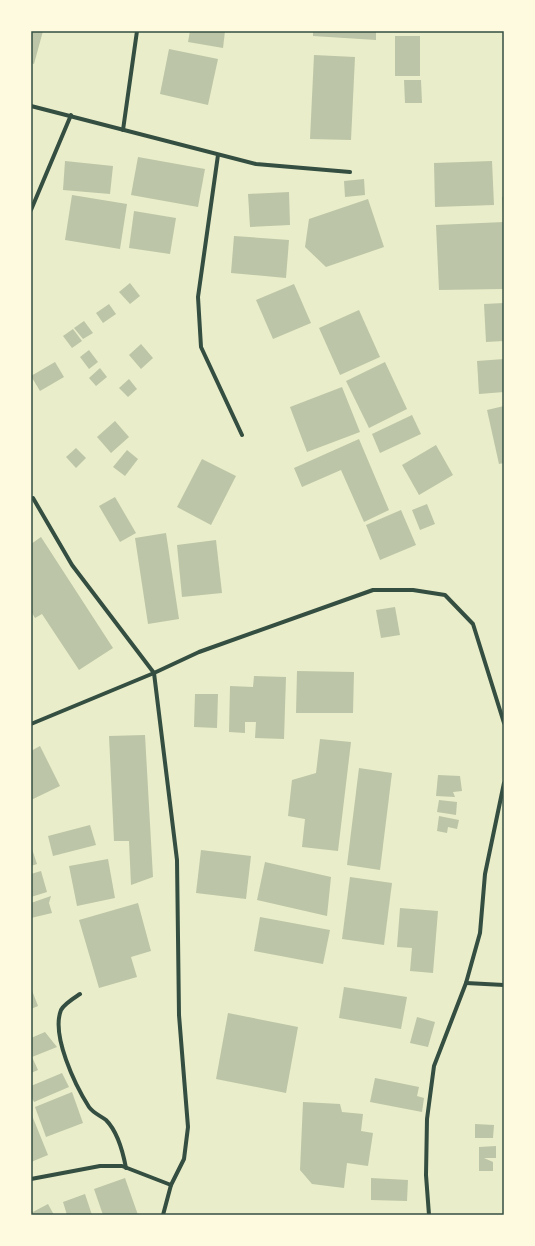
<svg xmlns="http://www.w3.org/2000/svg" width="535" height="1246" font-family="Signika,sans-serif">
<rect width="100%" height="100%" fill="#e9edc9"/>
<!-- building -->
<g fill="#bcc5a7">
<path d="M31,31H43L34,64L31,63Z"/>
<path d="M190,31H225L223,48L188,42Z"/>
<path d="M313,31H376V40L313,36Z"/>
<rect x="395" y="36" width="25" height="40"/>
<path d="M169,49L218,59L208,105L160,94Z"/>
<path d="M314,55L355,57L351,140L310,139Z"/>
<path d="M404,80H421L422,103H405Z"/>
<path d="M138,157L205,169L198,207L131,195Z"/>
<path d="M65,161L113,166L110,194L63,190Z"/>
<path d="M492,161L494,205L435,207L434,163Z"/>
<path d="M364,179L365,195L345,197L344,181Z"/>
<path d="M289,192L290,225L250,227L248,194Z"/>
<path d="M72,195L127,204L120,249L65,240Z"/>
<path d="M502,197H504V214H503Z"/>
<path d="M368,199L384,247L326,267L305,247L309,219Z"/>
<path d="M134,211L176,218L170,254L129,248Z"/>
<path d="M504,222L503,289L439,290L436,225Z"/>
<path d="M234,236L289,240L286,278L231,273Z"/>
<path d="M130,283L140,296L130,304L119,292Z"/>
<path d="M294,284L311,323L273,339L256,300Z"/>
<path d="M504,303V341L486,342L484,304Z"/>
<path d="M109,304L116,314L103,323L96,313Z"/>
<path d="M359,310L380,357L340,375L319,328Z"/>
<path d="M84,321L93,333L83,339L74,328Z"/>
<path d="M73,329L82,341L72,348L63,336Z"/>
<path d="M141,344L153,358L141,369L129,355Z"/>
<path d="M89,350L98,362L89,369L80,357Z"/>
<path d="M504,359V392L479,394L477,361Z"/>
<path d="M55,362L64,377L40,391L31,376Z"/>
<path d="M385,362L407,409L369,428L346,381Z"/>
<path d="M100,368L107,377L96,386L89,378Z"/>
<path d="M129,379L137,389L128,397L119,388Z"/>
<path d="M342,387L360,432L307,452L290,407Z"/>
<path d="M504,406V463L499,464L487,410Z"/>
<path d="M412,415L421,434L380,453L372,434Z"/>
<path d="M115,421L129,437L111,453L97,437Z"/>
<path d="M359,439L389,510L364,522L341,470L302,487L294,468Z"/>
<path d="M436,445L453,475L419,495L402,465Z"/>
<path d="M76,448L86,458L76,468L66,457Z"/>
<path d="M127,450L138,459L125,476L113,467Z"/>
<path d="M202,459L236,476L211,525L177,507Z"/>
<path d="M115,497L136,533L120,542L99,506Z"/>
<path d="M427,504L435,524L420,530L412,510Z"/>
<path d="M401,510L416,545L380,560L366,525Z"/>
<path d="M166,533L179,619L148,624L135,538Z"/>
<path d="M41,537L113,648L79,670L42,614L35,618L31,611V544Z"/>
<path d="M216,540L222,593L182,597L177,545Z"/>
<path d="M395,607L400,635L381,638L376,610Z"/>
<path d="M297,671L354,672L353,713H296Z"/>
<path d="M254,676L286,677L284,739L255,738L256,722H245V733L229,732L230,686L253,687Z"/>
<path d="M195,694H218L217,728L194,727Z"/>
<path d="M145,735L153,877L131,885L129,841H114L109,736Z"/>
<path d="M320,739L351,742L338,851L302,847L305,819L288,816L292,780L316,773Z"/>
<path d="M40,746L60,786L31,800V751Z"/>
<path d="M359,768L392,773L380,870L347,865Z"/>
<path d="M438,775L460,776L462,791L453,792L455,797L436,796Z"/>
<path d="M439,800L457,802L456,815L437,812Z"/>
<path d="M439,816L459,820L457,829L448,827L447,833L437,831Z"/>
<path d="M90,825L96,845L53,856L48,836Z"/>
<path d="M31,846L37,864L31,866Z"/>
<path d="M201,850L251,856L246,899L196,893Z"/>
<path d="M108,859L115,898L77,906L69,866Z"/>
<path d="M265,862L331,877L327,916L257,900Z"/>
<path d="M41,871L47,892L31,897V874Z"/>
<path d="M350,877L392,883L384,945L342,939Z"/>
<path d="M51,896L49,903L52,913L31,918V903Z"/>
<path d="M138,903L151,951L131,957L137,977L99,988L79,920Z"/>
<path d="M400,908L438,911L433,973L410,971L412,948L397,947Z"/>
<path d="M260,917L330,930L323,964L254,951Z"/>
<path d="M344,987L407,997L401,1029L339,1018Z"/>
<path d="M31,988L38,1006L31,1009Z"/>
<path d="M228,1013L298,1027L286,1093L216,1079Z"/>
<path d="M417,1017L435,1022L428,1047L410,1043Z"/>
<path d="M45,1032L57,1047L32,1057L38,1070L31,1073V1038Z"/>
<path d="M62,1073L69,1087L34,1102L31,1096V1086Z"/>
<path d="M375,1078L419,1087L417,1096L424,1098L422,1112L370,1102Z"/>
<path d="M72,1092L83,1123L46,1137L35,1107Z"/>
<path d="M303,1102L340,1104L342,1112L363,1114L361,1131L373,1133L368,1166L347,1163L344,1188L312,1184L300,1170Z"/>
<path d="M31,1113L48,1155L31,1162Z"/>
<path d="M475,1124L494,1125L493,1138H475Z"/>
<path d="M496,1146V1158H484L493,1162V1171H479V1147Z"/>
<path d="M125,1178L138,1215H103L94,1189Z"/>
<path d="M371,1178L408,1180L407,1201L371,1200Z"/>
<path d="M85,1194L92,1215H67L63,1202Z"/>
<path d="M48,1204L54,1215H31V1213Z"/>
</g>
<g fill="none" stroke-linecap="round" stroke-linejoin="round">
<!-- minor -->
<g stroke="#344e41" stroke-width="4">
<path d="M31,106L256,164L350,172"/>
<path d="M123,130L137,31"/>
<path d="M218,155L198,297L201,347L242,435"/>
<path d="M31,210L71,115"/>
<path d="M33,498L72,565L154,673L177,860L179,1015L188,1127L184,1159L171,1185L163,1215"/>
<path d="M31,724L154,673L199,652L373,590H413L445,595L473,624L504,723"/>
<path d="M466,983L504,985"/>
<path d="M80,994C74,998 64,1004 61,1010C51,1035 75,1085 89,1107C93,1113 101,1116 106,1120C118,1132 123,1152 126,1168"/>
<path d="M31,1179L100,1166H122L171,1185"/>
<path d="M429,1215L426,1175L427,1119L434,1066L466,983L480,933L485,874L504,783"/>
</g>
</g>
<!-- border -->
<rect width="535" height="1246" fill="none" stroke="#fefae0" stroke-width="64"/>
<rect x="32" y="32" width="471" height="1182" fill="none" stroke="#344e41" stroke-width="1.5"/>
</svg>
